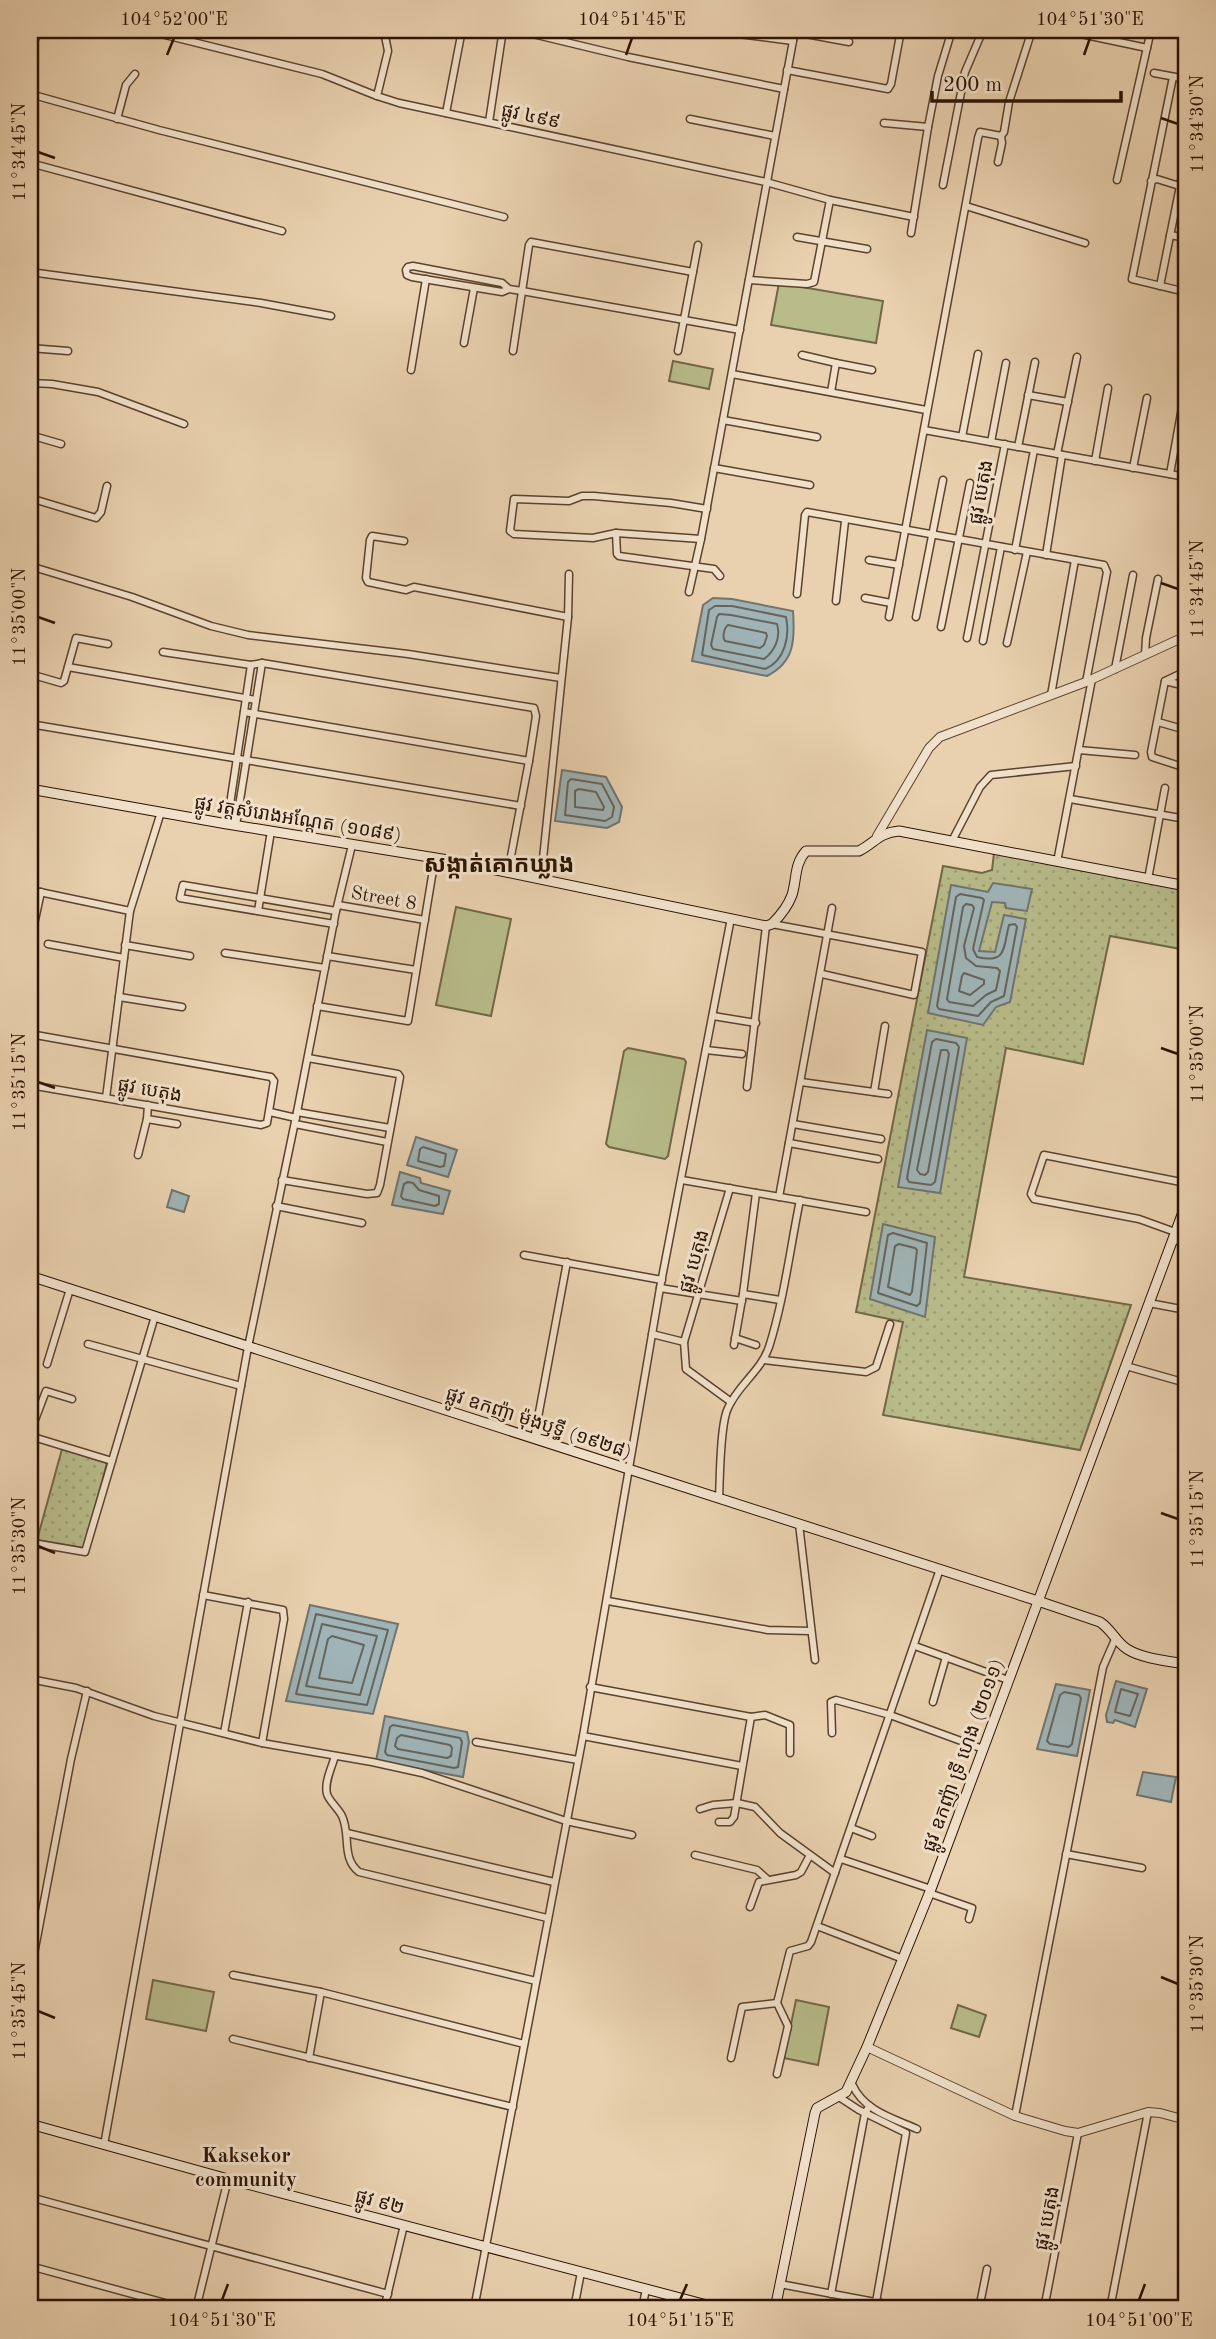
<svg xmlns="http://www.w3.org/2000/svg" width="1216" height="2339" font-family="'Old Standard TT','Noto Sans Khmer',serif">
<defs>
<pattern id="park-dots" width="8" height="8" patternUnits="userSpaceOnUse" patternTransform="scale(1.75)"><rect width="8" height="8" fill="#b8bb8a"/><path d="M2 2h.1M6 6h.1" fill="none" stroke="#9ea075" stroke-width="1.8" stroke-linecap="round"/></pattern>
</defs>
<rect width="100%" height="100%" fill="#e9d1af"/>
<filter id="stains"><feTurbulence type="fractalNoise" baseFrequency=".00286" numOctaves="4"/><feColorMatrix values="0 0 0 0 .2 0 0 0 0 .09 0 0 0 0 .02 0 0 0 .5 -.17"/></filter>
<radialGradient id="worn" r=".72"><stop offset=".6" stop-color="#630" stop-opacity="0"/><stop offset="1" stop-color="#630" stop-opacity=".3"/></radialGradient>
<!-- grass -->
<g fill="#b8bb8a" stroke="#726746" stroke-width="2">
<path d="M779,283L883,301L876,343L771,325Z"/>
<path d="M673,361L713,369L709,389L669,381Z"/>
<path d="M456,907L511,919L491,1016L436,1005Z"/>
<path d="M628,1048L684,1059L686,1062L668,1156L665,1159L609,1147L606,1144L624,1051Z"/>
<path d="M153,1980L214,1992L206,2031L146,2019Z"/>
<path d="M796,2000L829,2007L818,2065L784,2058Z"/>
<path d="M958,2005L986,2015L979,2037L951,2028Z"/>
</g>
<!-- park -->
<g fill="url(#park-dots)" stroke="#726746" stroke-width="2">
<path d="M994,853L1186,890V950L1110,936L1083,1064L1006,1048L964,1277L1131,1305L1080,1450L883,1415L903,1322L856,1312L943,866L982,873L992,870Z"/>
<path d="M62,1449L107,1463L84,1548L37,1540Z"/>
</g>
<!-- water -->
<g fill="#9fb4b7" stroke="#71746f" stroke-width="2">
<path d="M713,598L732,599L793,611C795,639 795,662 767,676L692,661L703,605Z"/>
<path d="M562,770L606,777L622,807L619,822L607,828L555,821Z"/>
<path d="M993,883L1032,889L1027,911L1006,908L1005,903L992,902L979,951L995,952L1004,915L1026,919L1010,1002L996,1007L983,1025L928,1013L951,885L988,892Z"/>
<path d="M927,1030L967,1038L940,1193L898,1187Z"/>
<path d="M416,1137L457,1150L448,1177L407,1165Z"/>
<path d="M400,1172L420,1178L421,1183L450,1191L443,1214L392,1205Z"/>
<path d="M172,1190L189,1196L184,1212L167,1207Z"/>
<path d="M883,1224L935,1237L925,1317L870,1299Z"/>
<path d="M310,1605L398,1624L373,1714L286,1701Z"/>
<path d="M1116,1681L1147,1689L1135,1727L1115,1720L1113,1723L1107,1722L1106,1715Z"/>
<path d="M1056,1684L1090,1690L1077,1756L1037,1749Z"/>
<path d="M385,1716L467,1732L469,1742L463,1777L376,1761Z"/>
<path d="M1143,1772L1176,1777L1171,1802L1137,1795Z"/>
</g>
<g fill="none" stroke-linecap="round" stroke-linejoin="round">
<!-- shore -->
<g stroke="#66645c" stroke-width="2">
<path d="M715,606H732L786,617C790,636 785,661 765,669L702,655L709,610Z"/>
<path d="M719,614L731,615L777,624C781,637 775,651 764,659L713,649L711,645L717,617Z"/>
<path d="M728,625L766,633L767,636L764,645L760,648L725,641C722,637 724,628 728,625Z"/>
<path d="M571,779L602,784L614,807L612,817L605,821L565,815L568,782Z"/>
<path d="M579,789L596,792L604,807L603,810L575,807V791Z"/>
<path d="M960,894L982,898L984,900L973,949L977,957C1007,964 1003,948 1009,925L1015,924L1017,927L1004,996L991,1002L978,1016L939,1009L937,1006L956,897Z"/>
<path d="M966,904L972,905L974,908L964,946L966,958L976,966L997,968L1000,971L996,990L986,995L973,1006L949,1002L947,999L963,907Z"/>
<path d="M964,973L984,980V984L970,995L959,991L962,976Z"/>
<path d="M936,1039L956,1043L959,1047L935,1182L931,1185L909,1182L907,1178L932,1042Z"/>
<path d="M941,1050H947L949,1054L928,1172L925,1175L920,1174L917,1170Z"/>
<path d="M423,1147L446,1154L444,1166L440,1167L418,1161L420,1149Z"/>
<path d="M408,1182L413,1183L419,1190L439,1196V1204L435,1206L403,1199L401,1196L404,1184Z"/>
<path d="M893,1233L927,1243L920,1303L917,1306L878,1293L888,1235Z"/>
<path d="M899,1244L915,1248L917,1250L912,1292L910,1295L888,1287L895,1246Z"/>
<path d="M316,1614L388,1630L367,1705L296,1694Z"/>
<path d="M322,1624L377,1636L360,1695L306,1686Z"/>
<path d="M332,1636L364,1645L352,1683L319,1678L328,1639Z"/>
<path d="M1121,1689L1138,1694L1130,1716L1115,1712Z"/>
<path d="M1064,1692L1079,1695L1081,1698L1072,1744L1069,1747L1050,1744L1047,1741L1060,1695Z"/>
<path d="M393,1725L460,1738L462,1742L458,1767L454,1768L387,1755L385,1752L390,1727Z"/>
<path d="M401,1735L450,1745L452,1748L451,1756L447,1758L398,1749L395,1746L397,1738Z"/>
</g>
<defs>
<g id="minor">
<path d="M145,30L322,74L377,96L399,103L766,182L830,200L914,217"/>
<path d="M516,30L628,57L784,89"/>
<path d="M707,30L793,41"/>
<path d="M1062,30L1147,48"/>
<path d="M795,32L849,42"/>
<path d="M30,55L38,30"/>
<path d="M787,70L888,89L891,84L901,30"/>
<path d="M1154,73L1186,79"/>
<path d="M1173,77L1132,279L1186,292"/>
<path d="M30,94L159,130L504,217"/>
<path d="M377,96L388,51L385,36L386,30"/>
<path d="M446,113L462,30"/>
<path d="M117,119L126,85L135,74"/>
<path d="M690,119L775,136"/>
<path d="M489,122L502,36L507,30"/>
<path d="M884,123L928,127"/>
<path d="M998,162L1002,143L1001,136L1004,132L1009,102L1032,30"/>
<path d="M30,163L282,231"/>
<path d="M1117,180L1151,30"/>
<path d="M1151,181L1157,179L1186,188"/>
<path d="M943,185L965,72L983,30"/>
<path d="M966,206L1085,243"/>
<path d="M911,233L928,127L938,76L952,30"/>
<path d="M1170,235L1186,238"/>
<path d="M797,237L867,249"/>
<path d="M30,272L261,303L331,316"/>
<path d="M749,280L807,284L814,282L830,200"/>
<path d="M1160,286L1186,156"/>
<path d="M509,289L502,292L412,277L407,275L406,270L408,267L413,266L502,283L509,289L522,291L740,330"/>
<path d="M464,343L474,288"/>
<path d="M30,348L68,351"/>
<path d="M513,351L529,245L531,242L693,272"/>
<path d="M678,351L698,245"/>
<path d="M802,355L836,363"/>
<path d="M411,370L426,279"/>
<path d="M732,374L926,410"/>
<path d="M30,383L52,384L98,392L184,424"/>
<path d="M831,392L836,363L872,370"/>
<path d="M1028,395L1068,402"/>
<path d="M723,420L817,437"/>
<path d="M924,430L1186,477"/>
<path d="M30,435L61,444"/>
<path d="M962,437L978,354"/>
<path d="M991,442L1006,363"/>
<path d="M1018,447L1035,362"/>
<path d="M1057,454L1077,357"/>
<path d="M1095,461L1108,388"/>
<path d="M714,468L810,485"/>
<path d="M1133,468L1147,398"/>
<path d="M1170,474L1183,402"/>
<path d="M30,498L96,518L101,512L107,486"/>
<path d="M616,533L617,554L619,556L714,569L720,576"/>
<path d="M701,539L616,533L593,538L514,534L510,531L514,499L569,501L582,496H594L671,503L707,509"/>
<path d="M404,541L372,536L370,540L366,578L368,582L406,590L414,587L568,617"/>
<path d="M1015,550L1034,450"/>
<path d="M1046,555L1062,455"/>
<path d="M869,560L899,565"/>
<path d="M30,566L132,597L211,626L248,635L408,654L561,678"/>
<path d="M689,592L701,539L795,30"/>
<path d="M797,594L805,515L807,512L1104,565L1107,572L1086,682"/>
<path d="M865,598L891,603"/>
<path d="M836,601L845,521"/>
<path d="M889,617L978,138L980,132L1001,136"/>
<path d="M916,617L943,480"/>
<path d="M941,627L970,483"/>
<path d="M967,638L1005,444"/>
<path d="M983,641L1001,547"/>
<path d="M1007,643L1027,552"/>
<path d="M163,652L251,665L262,663L534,708L536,716L529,761L508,872"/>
<path d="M1145,655L1146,638L1158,579"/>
<path d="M68,667L256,700"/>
<path d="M1115,669L1133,575"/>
<path d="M1186,671L1165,681L1151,752L1152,757L1186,768"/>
<path d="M30,674L61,683L64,681L76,638L108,644"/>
<path d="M1165,681L1186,686"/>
<path d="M1051,695L1075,560"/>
<path d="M244,712L529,761"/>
<path d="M1158,722L1186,730"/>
<path d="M30,724L521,806"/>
<path d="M1079,750L1135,755"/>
<path d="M1070,799L1186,819"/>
<path d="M227,824L251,665"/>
<path d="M236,825L262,663"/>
<path d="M952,841L980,787L991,775L1076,766"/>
<path d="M1057,862L1092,679"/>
<path d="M541,878L568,617L569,574"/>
<path d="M1148,879L1165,788"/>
<path d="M30,890L130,911"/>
<path d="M338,905L425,920"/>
<path d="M258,911L271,831"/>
<path d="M334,924L180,898L183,885L336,911"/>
<path d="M772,924L922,952L914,995L822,974"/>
<path d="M33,929L41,892"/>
<path d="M48,944L124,958"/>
<path d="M125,945L190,956"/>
<path d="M225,953L325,968"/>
<path d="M327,956L416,970"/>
<path d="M119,997L182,1007"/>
<path d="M317,1006L408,1021L435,858"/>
<path d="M713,1016L756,1023"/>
<path d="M30,1034L271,1077L274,1081L267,1123L261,1125L30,1085"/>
<path d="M706,1050L742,1054"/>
<path d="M801,1082L888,1094"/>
<path d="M747,1087L766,926"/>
<path d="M874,1092L885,1026"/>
<path d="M106,1098L130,911L161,812"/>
<path d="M148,1105L147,1119L177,1124"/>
<path d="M270,1112L296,1118"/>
<path d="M297,1112L390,1128"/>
<path d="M295,1124L387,1142"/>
<path d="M793,1124L881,1139"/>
<path d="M789,1143L878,1159"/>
<path d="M138,1155L147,1119"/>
<path d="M282,1180L367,1194L377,1193L380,1185L400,1077L398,1074L308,1058"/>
<path d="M682,1180L866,1212"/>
<path d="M779,1197L832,908"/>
<path d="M276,1206L362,1223"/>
<path d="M1175,1232L1139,1219L1034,1199L1031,1194L1044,1155L1186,1183"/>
<path d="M1173,1240L1186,1242"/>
<path d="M524,1255L662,1280"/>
<path d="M660,1288L742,1301"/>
<path d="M743,1294L780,1300"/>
<path d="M1149,1303L1186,1310"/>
<path d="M652,1334L684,1342L686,1369L731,1402"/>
<path d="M735,1338L756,1345"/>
<path d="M684,1342L730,1188"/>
<path d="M88,1344L241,1386"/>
<path d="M734,1345L743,1294L756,1193"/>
<path d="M764,1360L866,1372L876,1367L890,1324"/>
<path d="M47,1364L70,1289"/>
<path d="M1126,1366L1186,1383"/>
<path d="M30,1433L46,1391L72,1399"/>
<path d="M30,1436L112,1461"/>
<path d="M534,1439L567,1262"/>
<path d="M719,1498C720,1478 720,1424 728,1408C738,1385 761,1371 769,1347C784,1300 790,1249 800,1200"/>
<path d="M799,1524L815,1660"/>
<path d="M33,1543L85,1552L155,1316"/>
<path d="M203,1595L283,1610L284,1619L262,1743"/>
<path d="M608,1601L768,1630L810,1631"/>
<path d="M915,1646L1008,1680"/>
<path d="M30,1679L76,1688L154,1716L262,1743L372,1762L422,1773L566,1821L632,1835"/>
<path d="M590,1687L751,1717L765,1715L790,1725V1753"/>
<path d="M933,1702L946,1657"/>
<path d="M224,1733L248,1602"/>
<path d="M832,1733L831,1702L836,1700L890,1715L983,1749"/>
<path d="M583,1736L742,1766"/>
<path d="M476,1742L578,1760"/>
<path d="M335,1756C332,1767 324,1782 327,1794C329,1801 338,1808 342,1816C351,1835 341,1858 359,1872L547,1918"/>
<path d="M700,1809L713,1805L737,1803L755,1807L780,1833L835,1873"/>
<path d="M719,1822H730L734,1817L751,1717"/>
<path d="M851,1828L872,1836"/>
<path d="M347,1833L554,1882"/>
<path d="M1066,1854L1142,1868"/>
<path d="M695,1855L757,1870L767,1879"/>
<path d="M841,1859L931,1889"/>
<path d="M929,1893L972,1908L969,1919"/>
<path d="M750,1907L759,1882L796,1875L801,1872L810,1855"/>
<path d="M817,1926L903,1959"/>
<path d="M404,1949L536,1981"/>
<path d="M30,1975L71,1759L87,1691"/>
<path d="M233,1975L321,1992L524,2044"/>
<path d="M777,2003L788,2026L777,2074"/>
<path d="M233,2039L513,2107"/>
<path d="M309,2058L321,1992"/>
<path d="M731,2058L742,2007L777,2003L790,1951L808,1946L811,1942L940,1569"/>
<path d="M852,2084C864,2111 892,2118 917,2129"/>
<path d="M839,2097L859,2110L906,2133L876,2302"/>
<path d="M1015,2116L1103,1667L1116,1637"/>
<path d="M30,2137L33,2125"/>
<path d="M104,2145L248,1347L297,1112L336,911L352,845"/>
<path d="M30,2197L388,2294"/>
<path d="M30,2266L187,2309"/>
<path d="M780,2284L912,2309"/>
<path d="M831,2294L865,2113L869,2107"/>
<path d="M196,2309L228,2179"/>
<path d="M384,2309L404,2225"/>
<path d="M474,2309L583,1736L660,1288L731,918"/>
<path d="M574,2309L581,2272"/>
<path d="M642,2309L646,2289"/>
<path d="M979,2309L987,2269"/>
<path d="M1044,2309L1078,2133"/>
<path d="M1110,2309L1148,2112"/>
<path d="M1181,2309L1186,2283"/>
</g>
<g id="tertiary">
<path d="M877,836L929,748L940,737L1086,682L1186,636"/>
<path d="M867,2047L1015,2116L1065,2131L1078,2133L1148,2112L1160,2113L1186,2120"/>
</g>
<g id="secondary">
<path d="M30,789L227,824L448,860L766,926L772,924C780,916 788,906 792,895C797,879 794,864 806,851H859C875,843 878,833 899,831L1186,886"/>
<path d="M30,1276L1038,1601L1100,1622C1111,1629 1116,1642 1127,1649C1143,1659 1168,1661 1186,1664"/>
<path d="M30,2124L228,2179L722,2309"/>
<path d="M775,2309L815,2113L817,2108L846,2092L867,2047L931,1889L1186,1204"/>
</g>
</defs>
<!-- minor casing -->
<use href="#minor" stroke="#5b422d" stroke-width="9"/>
<!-- tertiary casing -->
<use href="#tertiary" stroke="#5b422d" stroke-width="10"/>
<!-- secondary casing -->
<use href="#secondary" stroke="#2c1302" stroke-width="11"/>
<!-- minor -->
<use href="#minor" stroke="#f1e1cb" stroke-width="6"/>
<!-- tertiary -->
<use href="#tertiary" stroke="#f1e1cb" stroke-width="8"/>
<!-- secondary -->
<use href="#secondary" stroke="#f1e1cb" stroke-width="9"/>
</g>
<!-- ticks -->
<path fill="none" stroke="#2c1302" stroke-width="2.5" d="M167,55L174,38M626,55L632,38M1084,55L1090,38M1161,118L1178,124M38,152L55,158M1161,583L1178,589M38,617L55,623M1161,1048L1178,1054M38,1082L55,1088M1161,1513L1178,1519M38,1546L55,1553M1161,1977L1178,1984M38,2011L55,2018M222,2300L228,2284M680,2300L687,2284M1139,2300L1145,2284"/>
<g text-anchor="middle" stroke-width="6" stroke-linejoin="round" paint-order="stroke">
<!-- street labels -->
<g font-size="19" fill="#2c1302" stroke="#f1e1cb">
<text transform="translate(531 115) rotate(12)" y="7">ផ្លូវ ៤៩៩</text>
<text transform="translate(980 492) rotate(-80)" y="7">ផ្លូវ បេតុង</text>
<text transform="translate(298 818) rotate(9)" y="7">ផ្លូវ វត្តសំរោងអណ្ដែត (១០៨៩)</text>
<text transform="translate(384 897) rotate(10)" y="7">Street 8</text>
<text transform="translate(150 1089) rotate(10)" y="7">ផ្លូវ បេតុង</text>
<text transform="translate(693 1261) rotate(-74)" y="7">ផ្លូវ បេតុង</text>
<text transform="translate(539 1422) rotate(18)" y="7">ផ្លូវ ឧកញ៉ា ម៉ុងឫទ្ធី (១៩២៨)</text>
<text transform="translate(962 1755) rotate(-70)" y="7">ផ្លូវ ឧកញ៉ា ទ្រី ហេង (២០១១)</text>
<text transform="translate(380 2201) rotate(15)" y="7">ផ្លូវ ៩២</text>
<text transform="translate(1046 2218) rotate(-79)" y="7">ផ្លូវ បេតុង</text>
</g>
<!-- neighbourhood labels -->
<g font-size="21" font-weight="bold" fill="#2c1302" stroke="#f1e1cb">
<text x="246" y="2162">Kaksekor<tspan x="246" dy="24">community</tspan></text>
</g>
<!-- quarter labels -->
<g font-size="23" font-weight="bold" fill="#2c1302" stroke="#f1e1cb">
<text x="499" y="872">សង្កាត់គោកឃ្លាង</text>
</g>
</g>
<!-- margin -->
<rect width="1216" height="2339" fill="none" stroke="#e9d1af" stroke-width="77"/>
<!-- scale -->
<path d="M932 91v10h189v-10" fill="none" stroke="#2c1302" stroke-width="3.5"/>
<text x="943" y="91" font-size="21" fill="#2c1302" stroke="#f1e1cb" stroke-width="5" paint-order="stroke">200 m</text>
<rect x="38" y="38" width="1140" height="2262" fill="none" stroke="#2c1302" stroke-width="2.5"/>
<g font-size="18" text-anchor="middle" fill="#2c1302">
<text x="174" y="25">104°52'00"E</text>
<text x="632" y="25">104°51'45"E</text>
<text x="1090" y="25">104°51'30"E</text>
<text transform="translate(1197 124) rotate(-90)" y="6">11°34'30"N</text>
<text transform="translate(19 152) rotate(-90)" y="6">11°34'45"N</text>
<text transform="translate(1197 589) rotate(-90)" y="6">11°34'45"N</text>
<text transform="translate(19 617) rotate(-90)" y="6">11°35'00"N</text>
<text transform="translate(1197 1054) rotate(-90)" y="6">11°35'00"N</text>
<text transform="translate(19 1082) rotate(-90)" y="6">11°35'15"N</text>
<text transform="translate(1197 1519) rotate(-90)" y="6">11°35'15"N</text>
<text transform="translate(19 1546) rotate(-90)" y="6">11°35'30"N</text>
<text transform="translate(1197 1984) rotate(-90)" y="6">11°35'30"N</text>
<text transform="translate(19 2011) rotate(-90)" y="6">11°35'45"N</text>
<text x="222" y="2326">104°51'30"E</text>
<text x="680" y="2326">104°51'15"E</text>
<text x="1139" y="2326">104°51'00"E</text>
</g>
<rect width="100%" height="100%" filter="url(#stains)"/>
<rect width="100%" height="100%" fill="url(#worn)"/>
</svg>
